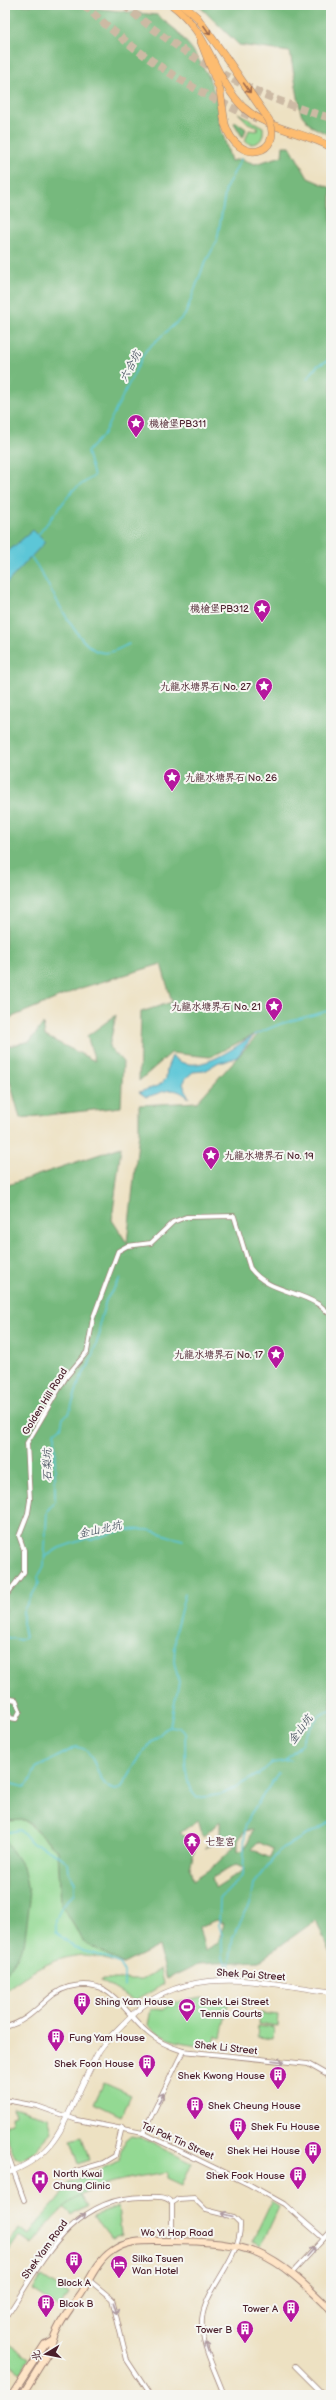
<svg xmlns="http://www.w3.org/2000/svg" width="336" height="2400" font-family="'Balsamiq Sans','LXGW WenKai TC',sans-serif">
<rect width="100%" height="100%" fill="#f6f6f2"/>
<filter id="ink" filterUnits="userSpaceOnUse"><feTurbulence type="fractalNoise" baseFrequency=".025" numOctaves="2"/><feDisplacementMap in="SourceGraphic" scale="8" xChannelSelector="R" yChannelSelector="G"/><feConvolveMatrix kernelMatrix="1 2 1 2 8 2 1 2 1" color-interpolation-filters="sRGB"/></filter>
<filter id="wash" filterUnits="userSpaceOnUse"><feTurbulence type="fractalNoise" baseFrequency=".012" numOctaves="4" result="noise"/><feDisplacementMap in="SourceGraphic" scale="16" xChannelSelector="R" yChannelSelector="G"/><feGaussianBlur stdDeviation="0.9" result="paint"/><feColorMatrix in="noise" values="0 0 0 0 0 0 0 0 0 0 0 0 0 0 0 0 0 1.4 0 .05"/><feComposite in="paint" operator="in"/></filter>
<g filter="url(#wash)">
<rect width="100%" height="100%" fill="#ede1c2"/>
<!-- green -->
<g fill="#93d993" stroke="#6e7c5f">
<path d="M238,113L263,127C264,137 261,144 250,144L245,141L249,130L257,131L258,127L248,123Z"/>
<path d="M25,1820L58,1851L61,1904L83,1941L123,1964C111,1962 95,1955 83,1955C54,1957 27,1973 5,1991V1975L24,1945L23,1868L5,1840V1821Z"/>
<path d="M161,1969L164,1984L135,2001L101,1981L102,1979H142Z"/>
<path d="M202,1998L228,2004L221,2037L216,2036L214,2045C190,2045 166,2043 148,2025L151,2009L164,2010L169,2003Z"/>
<path d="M260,2013L278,2015L277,2027L259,2024Z"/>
<path d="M258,2026L274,2028L273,2039L257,2037Z"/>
<path d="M104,2083L131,2095L121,2116L94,2103Z"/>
<path d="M13,2107L48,2117L52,2132L33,2152L21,2159L15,2157L5,2133V2125L12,2122L11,2116L15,2115Z"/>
<path d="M131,2136L141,2138L192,2163L182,2186L167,2179V2172C98,2183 74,2187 32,2245L19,2236L8,2252L5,2250L19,2228L29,2235C38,2222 46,2212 57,2201C62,2196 63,2188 69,2183L119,2161L125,2141Z"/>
<path d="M82,2137L89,2160L79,2164L71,2140Z"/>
<path d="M80,2196L87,2206L72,2216L64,2207Z"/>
<path d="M271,2202L279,2207L261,2246L252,2242Z"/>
<path d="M118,2206L121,2234L111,2238L94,2216Z"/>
<path d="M42,2277L68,2294L60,2307L33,2290Z"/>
<path d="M5,2342L29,2358L21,2373L5,2362Z"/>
</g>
<!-- forest -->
<g fill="#76b97d" stroke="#606c54" fill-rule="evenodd">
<path d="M5,5H65L157,15L177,31L192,49L208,75L218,104V118L231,161L241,159L255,164L282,156L283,146H290L308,178L331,188V1956L316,1920L259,1961L198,1964L167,1979L159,1946L123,1964L83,1941L61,1904L58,1851L26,1820L5,1821V1186L121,1147L112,1220L127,1243L139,1132V1105L197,1102L261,1031L210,1057L171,1053L139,1081L141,1012L172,1002L161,964L81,988L5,1020ZM198,1820L203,1837L220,1821V1838L204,1848L223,1840L235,1846L213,1867L193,1880L190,1868L196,1845L180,1833ZM253,1830L244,1850L238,1851V1841L244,1831ZM258,1842L273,1849L270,1858L251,1849ZM236,1865L245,1869L215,1888L212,1878ZM217,1920L224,1924L218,1942L205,1951L199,1927Z"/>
<path d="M198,5H331V136L311,126L301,114L290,52L239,45Z"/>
<path d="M236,122L246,129L243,138L234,123Z"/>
<path d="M116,1015L109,1047L123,1062L121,1107L20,1118L9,1078H5V1047L30,1041L43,1024L45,1036L95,1061L87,1036Z"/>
<path d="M5,1840L23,1867L30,1900L24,1945L5,1975Z"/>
</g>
<!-- water -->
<g fill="#5cc6d7" stroke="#537281">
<path d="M33,530L45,542L5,585V554Z"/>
<path d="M254,1035L237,1057L224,1062H219L204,1071L193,1072L186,1078L183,1084L189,1098C172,1084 166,1092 146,1097L139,1092L158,1086L166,1079L167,1068L172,1056C196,1079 232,1048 254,1035Z"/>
</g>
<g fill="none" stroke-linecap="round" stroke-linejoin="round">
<!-- stream -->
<g stroke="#5cc6d7" stroke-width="1.5">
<path d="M307,379L317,366L331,359"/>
<path d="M38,535L73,490L94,476L87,452L103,435L146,350L185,315L204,265L217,241L226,188L241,159"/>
<path d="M31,557C47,577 75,647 100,652C110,655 120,648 129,644"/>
<path d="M254,1035L280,1024L331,1010"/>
<path d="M45,1557L59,1548L88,1538L92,1540C110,1532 137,1526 157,1532C166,1535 173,1538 183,1540"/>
<path d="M5,1637L20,1640L25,1637L23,1628V1611L39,1583L38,1577L44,1566L47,1511L55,1501V1432L61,1427L63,1418L69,1414L80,1379L89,1365L100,1333V1322L106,1300L120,1279"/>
<path d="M170,1726L179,1682L174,1662L176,1629L185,1594"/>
<path d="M285,1761C290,1755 296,1751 300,1745C309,1733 314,1713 331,1711"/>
<path d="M5,1769L12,1784L24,1787L29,1783L36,1768L76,1747C99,1747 94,1788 116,1790L121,1788L144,1750L164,1730L171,1726L179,1728L185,1733C186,1751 182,1785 197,1798L223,1794L259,1774L272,1763L291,1760"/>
<path d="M5,1833L20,1830L32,1844L42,1846L61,1857L67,1862L68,1871L75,1883V1893L61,1907L56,1920V1932L75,1948L108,1958L119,1964L124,1972V1987"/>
<path d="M229,1967L233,1936L250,1904L253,1884L282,1848L331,1822"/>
<path d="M230,1971L222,1958V1935L219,1925L220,1899L243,1875L245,1827L250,1815L278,1773"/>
</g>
</g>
</g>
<g filter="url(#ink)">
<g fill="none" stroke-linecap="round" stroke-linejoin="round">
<!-- motorway-tunnel -->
<g stroke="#ccbaa4" stroke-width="8" stroke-dasharray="8 4" stroke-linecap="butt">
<path d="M84,5C135,53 192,92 257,119"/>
<path d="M124,5C183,56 255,98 331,118"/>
</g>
<defs>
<g id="minor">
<path d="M5,1597L24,1572V1550L19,1536L28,1513L30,1500L27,1443L66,1377L87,1352L93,1318L118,1251L127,1246L151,1243L173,1222L186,1217L234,1216L250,1268C266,1290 294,1290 316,1303C322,1306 326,1311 331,1315"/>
<path d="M5,1697L10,1718L16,1719L20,1711L16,1700L6,1698"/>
<path d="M5,2027C36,2020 45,1993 69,1987C112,1976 121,2010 148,2033C158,2042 170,2047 183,2051L308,2064L331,2077"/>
<path d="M5,2100L37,2106L77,2120L143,2133L250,2185L284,2204L323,2238"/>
<path d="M143,2133L183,2051"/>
<path d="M5,2147L24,2200"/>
<path d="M76,2171L103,2163L115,2156L122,2127"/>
<path d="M172,2203L178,2199L194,2198L206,2210L234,2217L240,2223C242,2258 205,2288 202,2319C200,2344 216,2372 224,2395"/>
<path d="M172,2241V2203"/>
<path d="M292,2273L331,2231"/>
<path d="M89,2280L112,2299L127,2360L150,2395"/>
<path d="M5,2319C41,2265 70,2197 144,2197C154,2197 166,2195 172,2203"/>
<path d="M295,2366L324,2395"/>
</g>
<path id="tertiary" d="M5,2174C47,2159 58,2138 75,2100C83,2084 90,2067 99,2051C106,2040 116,2031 125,2022C181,1961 259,1982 331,1992"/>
<g id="secondary">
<path d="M12,2395L45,2344L52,2340"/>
<path d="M22,2395L51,2348C54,2328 71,2308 82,2292C90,2279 98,2260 112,2251C128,2239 148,2241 167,2241C251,2241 272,2251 331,2310"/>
</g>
<g id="primary">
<path d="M172,5C209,32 213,77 243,107C266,129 304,132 331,147"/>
<path d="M183,5L197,17L225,56"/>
<path d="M201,42L220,91L225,124"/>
</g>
</defs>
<!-- minor casing -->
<use href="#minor" stroke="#9c8076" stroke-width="5.5"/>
<!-- tertiary casing -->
<use href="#tertiary" stroke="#9c8076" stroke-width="6"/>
<!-- secondary casing -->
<use href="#secondary" stroke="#9c8076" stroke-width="8"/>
<!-- primary casing -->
<use href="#primary" stroke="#9c8076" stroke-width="8"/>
<!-- minor -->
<use href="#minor" stroke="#fff" stroke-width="4"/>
<!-- tertiary -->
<use href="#tertiary" stroke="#fff" stroke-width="5"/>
<!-- secondary -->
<use href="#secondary" stroke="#fee4c6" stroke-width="6"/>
<!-- primary -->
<use href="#primary" stroke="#fdbc70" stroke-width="7"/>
<defs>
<path id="primary-bridge" d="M225,56L269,120C284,154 238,167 225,124"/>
</defs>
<!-- primary-bridge casing -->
<use href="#primary-bridge" stroke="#9c8076" stroke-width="8" stroke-linecap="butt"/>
<!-- primary-bridge -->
<use href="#primary-bridge" stroke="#fdbc70" stroke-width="7"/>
</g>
<!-- one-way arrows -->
<defs><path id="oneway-shaft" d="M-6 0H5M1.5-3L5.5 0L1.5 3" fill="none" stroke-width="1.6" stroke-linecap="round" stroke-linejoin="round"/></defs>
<g stroke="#9b664a">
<use href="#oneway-shaft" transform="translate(207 30) rotate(55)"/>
<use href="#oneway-shaft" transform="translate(247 88) rotate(55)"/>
</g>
<g stroke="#ae9aa0">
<use href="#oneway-shaft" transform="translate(278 2061) rotate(7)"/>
<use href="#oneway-shaft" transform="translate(161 2098) rotate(-63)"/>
<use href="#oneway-shaft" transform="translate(227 2215) rotate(-166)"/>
<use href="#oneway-shaft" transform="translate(81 2217) rotate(-37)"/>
<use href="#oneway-shaft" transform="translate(311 2252) rotate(-48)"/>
<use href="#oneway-shaft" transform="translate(115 2308) rotate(74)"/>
<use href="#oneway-shaft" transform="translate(207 2348) rotate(-109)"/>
</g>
</g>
<!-- icons -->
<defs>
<symbol id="sight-pin" viewBox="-11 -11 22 30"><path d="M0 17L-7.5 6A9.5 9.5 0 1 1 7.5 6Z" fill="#b5179e" stroke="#f6f6f2"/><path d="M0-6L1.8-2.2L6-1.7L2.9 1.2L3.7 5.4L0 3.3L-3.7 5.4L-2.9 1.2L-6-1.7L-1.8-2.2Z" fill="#fff"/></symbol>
<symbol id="temple-pin" viewBox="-11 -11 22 30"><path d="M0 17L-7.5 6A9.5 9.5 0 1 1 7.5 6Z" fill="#b5179e" stroke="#f6f6f2"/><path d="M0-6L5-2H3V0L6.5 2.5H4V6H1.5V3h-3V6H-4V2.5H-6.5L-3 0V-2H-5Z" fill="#fff"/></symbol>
<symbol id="building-pin" viewBox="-11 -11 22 30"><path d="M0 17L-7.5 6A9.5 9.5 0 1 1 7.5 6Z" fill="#b5179e" stroke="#f6f6f2"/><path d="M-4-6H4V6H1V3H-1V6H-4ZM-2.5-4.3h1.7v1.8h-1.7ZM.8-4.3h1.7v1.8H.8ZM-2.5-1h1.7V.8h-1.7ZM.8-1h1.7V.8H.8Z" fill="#fff"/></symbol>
<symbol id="stadium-pin" viewBox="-11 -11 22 30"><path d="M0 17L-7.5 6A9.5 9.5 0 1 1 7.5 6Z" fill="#b5179e" stroke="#f6f6f2"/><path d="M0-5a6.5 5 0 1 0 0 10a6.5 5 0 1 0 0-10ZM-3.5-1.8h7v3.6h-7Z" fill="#fff"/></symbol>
<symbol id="hospital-pin" viewBox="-11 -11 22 30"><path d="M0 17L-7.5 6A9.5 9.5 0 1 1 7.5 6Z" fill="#b5179e" stroke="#f6f6f2"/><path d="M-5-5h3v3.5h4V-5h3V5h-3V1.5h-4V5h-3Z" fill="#fff"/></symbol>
<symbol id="hotel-pin" viewBox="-11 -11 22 30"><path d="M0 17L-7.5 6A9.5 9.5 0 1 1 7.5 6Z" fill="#b5179e" stroke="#f6f6f2"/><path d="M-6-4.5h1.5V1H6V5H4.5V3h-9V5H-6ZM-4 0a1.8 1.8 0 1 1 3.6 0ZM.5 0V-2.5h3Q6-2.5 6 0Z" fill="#fff"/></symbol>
</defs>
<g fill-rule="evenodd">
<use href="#sight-pin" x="126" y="413" width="20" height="27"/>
<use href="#sight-pin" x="252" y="598" width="20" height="27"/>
<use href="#sight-pin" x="254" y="676" width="20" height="27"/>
<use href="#sight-pin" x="162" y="767" width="20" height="27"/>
<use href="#sight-pin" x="264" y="996" width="20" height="27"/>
<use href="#sight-pin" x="201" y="1145" width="20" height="27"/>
<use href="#sight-pin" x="266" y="1344" width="20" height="27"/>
<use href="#temple-pin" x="182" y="1831" width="20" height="27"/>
<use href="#building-pin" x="72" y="1991" width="20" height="27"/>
<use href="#stadium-pin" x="177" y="1997" width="20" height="27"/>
<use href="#building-pin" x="46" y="2027" width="20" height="27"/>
<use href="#building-pin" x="137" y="2053" width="20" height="27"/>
<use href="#building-pin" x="268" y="2065" width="20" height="27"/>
<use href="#building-pin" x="185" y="2095" width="20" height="27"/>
<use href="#building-pin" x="228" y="2116" width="20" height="27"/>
<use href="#building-pin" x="303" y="2140" width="20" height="27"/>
<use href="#building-pin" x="288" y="2165" width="20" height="27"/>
<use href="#hospital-pin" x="30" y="2169" width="20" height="27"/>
<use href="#building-pin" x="64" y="2250" width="20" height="27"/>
<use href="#hotel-pin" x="109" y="2254" width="20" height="27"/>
<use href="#building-pin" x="36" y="2293" width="20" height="27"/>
<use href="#building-pin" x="281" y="2298" width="20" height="27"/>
<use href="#building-pin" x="235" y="2319" width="20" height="27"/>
</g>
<g text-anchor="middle" stroke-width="4" stroke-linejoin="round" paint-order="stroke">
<!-- poi labels -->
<g font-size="10" fill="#4a1f2b" stroke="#f6f6f2" text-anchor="start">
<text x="149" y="427">機槍堡PB311</text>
<text x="249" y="612" text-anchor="end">機槍堡PB312</text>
<text x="251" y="690" text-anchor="end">九龍水塘界石 No. 27</text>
<text x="185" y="781">九龍水塘界石 No. 26</text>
<text x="261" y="1010" text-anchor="end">九龍水塘界石 No. 21</text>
<text x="224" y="1159">九龍水塘界石 No. 19</text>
<text x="263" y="1358" text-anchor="end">九龍水塘界石 No. 17</text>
<text x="205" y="1845">七聖宮</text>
<text x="95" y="2005">Shing Yam House</text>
<text x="200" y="2005">Shek Lei Street<tspan x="200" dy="12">Tennis Courts</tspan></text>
<text x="69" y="2041">Fung Yam House</text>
<text x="134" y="2067" text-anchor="end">Shek Foon House</text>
<text x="265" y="2079" text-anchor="end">Shek Kwong House</text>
<text x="208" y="2109">Shek Cheung House</text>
<text x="251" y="2130">Shek Fu House</text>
<text x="300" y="2154" text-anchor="end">Shek Hei House</text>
<text x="53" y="2177">North Kwai<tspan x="53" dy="12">Chung Clinic</tspan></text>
<text x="285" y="2179" text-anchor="end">Shek Fook House</text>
<text x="132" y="2262">Silka Tsuen<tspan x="132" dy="12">Wan Hotel</tspan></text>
<text x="74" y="2286" text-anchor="middle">Block A</text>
<text x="59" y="2307">Blcok B</text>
<text x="278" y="2312" text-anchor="end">Tower A</text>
<text x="232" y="2333" text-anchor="end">Tower B</text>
</g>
<!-- street labels -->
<g font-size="10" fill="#4a1f2b" stroke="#f6f6f2">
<text transform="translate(44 1401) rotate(-58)" y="4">Golden Hill Road</text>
<text transform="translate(251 1974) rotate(4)" y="4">Shek Pai Street</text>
<text transform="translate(226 2047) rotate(6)" y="4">Shek Li Street</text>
<text transform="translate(178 2140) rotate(24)" y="4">Tai Pak Tin Street</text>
<text x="177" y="2236">Wo Yi Hop Road</text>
<text transform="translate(44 2249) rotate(-54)" y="4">Shek Yam Road</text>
</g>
<!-- water labels -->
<g font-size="11" font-style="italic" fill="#505967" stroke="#f6f6f2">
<text transform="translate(130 366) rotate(-62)" y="4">六合坑</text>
<text transform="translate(47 1465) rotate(-90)" y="4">石梨坑</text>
<text transform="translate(100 1529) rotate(-12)" y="4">金山北坑</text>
<text transform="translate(300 1729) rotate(-54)" y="4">金山坑</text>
</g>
</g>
<!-- margin -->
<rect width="336" height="2400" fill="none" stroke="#f6f6f2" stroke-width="20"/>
<!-- north arrow -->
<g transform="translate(46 2354) rotate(260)" stroke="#f6f6f2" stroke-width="3" paint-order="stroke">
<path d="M0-3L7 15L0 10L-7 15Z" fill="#4a1f2b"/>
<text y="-6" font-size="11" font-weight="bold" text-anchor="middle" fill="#4a1f2b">北</text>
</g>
</svg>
